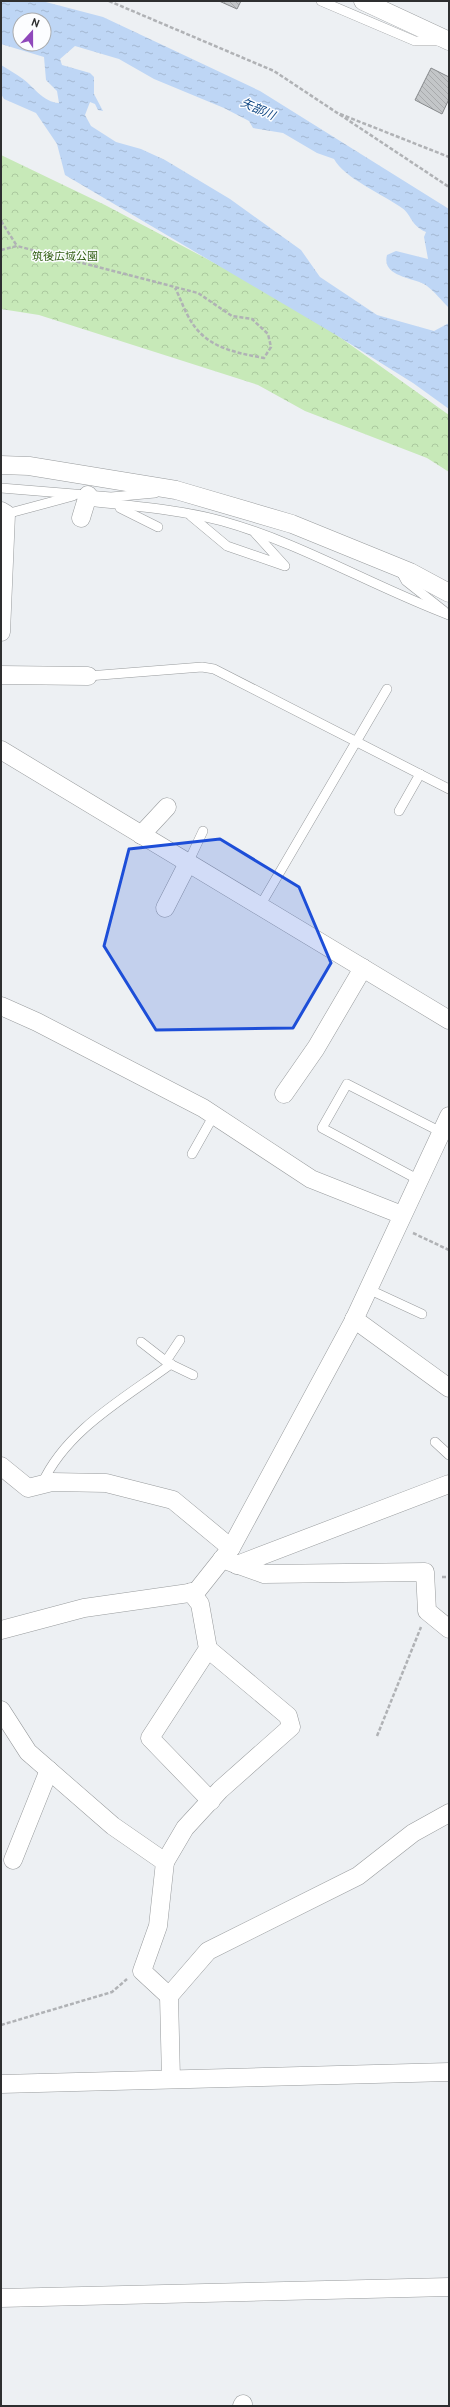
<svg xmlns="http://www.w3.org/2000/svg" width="450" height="2407" font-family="Cabin,'Noto Sans JP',sans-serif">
<defs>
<pattern id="park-crowns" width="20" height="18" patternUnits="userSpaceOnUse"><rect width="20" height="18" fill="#c7e9b8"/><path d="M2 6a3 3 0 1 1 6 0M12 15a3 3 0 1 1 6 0" fill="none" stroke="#abc89e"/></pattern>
<pattern id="water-ripples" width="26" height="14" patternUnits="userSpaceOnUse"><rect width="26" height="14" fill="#bed6f5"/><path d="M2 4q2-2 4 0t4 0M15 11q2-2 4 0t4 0" fill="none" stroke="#a4b8d2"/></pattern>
<pattern id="building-back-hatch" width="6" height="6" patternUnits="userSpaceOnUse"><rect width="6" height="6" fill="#c3c6c8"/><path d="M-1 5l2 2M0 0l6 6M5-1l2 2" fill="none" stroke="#a8aaac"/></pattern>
</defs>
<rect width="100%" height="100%" fill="#edf0f3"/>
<!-- park -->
<path fill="url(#park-crowns)" d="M1,155L105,205L296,306L449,415V472L427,458L305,411L258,385L39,315L1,309Z"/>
<!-- water -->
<path fill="url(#water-ripples)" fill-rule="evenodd" d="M1,1H42L103,17L260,91L449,209V308C442,301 435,292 427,286C416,277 381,278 387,255L396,251L428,259L424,237L426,232C410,225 412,215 402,208C384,195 344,178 334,159L317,153L283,133L253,128L249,121L224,108L154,79L119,59L75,46L60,59L62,65L90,73L94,77V94L103,111L98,110L95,104L90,102L85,115L91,126L116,142L141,149L165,160L230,199L301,250L320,277L377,315L434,331L449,323V409L413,383L336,335L65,175L57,144L36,113L4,99L1,94V65C8,69 16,74 23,79C35,88 43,102 59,103L57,91L46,80L44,57L1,44ZM20,20H44V44H20Z"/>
<!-- building -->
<g fill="url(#building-back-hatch)" stroke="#878a8c">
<path d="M219,1H241L237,9Z"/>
<path d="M431,68L449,77V99L442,114L415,100Z"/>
</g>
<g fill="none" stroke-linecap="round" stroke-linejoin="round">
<defs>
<g id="lane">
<path d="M321,1L415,41H439"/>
<path d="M1,488L111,497L155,493"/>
<path d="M87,501C131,506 178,509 222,521C301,543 372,586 449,615"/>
<path d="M120,508L158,527"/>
<path d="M6,514L73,496"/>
<path d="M191,516L227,546L285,566L255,533"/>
<path d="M400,570L406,581L444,611"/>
<path d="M88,676L202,667L214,669L449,789"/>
<path d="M399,811L420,774"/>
<path d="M188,863L203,831"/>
<path d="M260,906L387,689"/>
<path d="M192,1154L214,1115"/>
<path d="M419,1180L322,1128L347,1084L441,1132"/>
<path d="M368,1289L422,1314"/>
<path d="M141,1342L168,1363L193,1375"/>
<path d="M166,1361L180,1340"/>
<path d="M435,1442L449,1455"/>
<path d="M42,1484C66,1430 125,1398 171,1364"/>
</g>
<g id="street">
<path d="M363,1L449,41"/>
<path d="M1,465L29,466L176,490L292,524L410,572L449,593"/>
<path d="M1,511L6,514L1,632"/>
<path d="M81,518L88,495"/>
<path d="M1,675L88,676"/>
<path d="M1,750L449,1020"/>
<path d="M141,835L167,807"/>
<path d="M165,908L188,863"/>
<path d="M1,1006L37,1022L203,1108L311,1179L402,1215"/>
<path d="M284,1094L316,1048L363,968"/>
<path d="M354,1319L449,1388"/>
<path d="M1,1466L28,1488L52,1482L106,1483L173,1500L231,1548"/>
<path d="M222,1559L264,1574L425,1572L427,1611L449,1629"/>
<path d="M237,1565L449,1484"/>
<path d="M191,1592L200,1604L208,1649L150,1738L211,1801"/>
<path d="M1,1630L84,1608L196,1592L231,1548L353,1322L449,1116"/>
<path d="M1,1710L28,1752L113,1826L165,1862L158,1926L142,1971L169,1996"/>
<path d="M13,1860L49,1770"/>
<path d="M165,1862L185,1828L220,1790L291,1727L288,1716L208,1649"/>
<path d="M171,2079L169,1996L208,1951L358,1876L413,1833L449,1813"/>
<path d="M1,2084L449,2072"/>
<path d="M1,2298L449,2287"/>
<path d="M242,2406L243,2404"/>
</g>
</defs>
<!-- lane casing -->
<use href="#lane" stroke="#989b9d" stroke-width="10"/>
<!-- street casing -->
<use href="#street" stroke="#989b9d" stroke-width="19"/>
<!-- path -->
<g stroke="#b0b2b5" stroke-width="2.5" stroke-dasharray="4 2" stroke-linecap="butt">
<path d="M109,1L274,71L449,187"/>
<path d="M340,114L449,157"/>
<path d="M1,221L17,246"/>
<path d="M1,250L17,246L198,293L232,316L252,319L268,334L271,347L264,358C232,352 204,347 188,316C183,307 180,297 175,288"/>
<path d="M413,1233L449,1250"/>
<path d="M442,1577H449"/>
<path d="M377,1736L421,1627"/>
<path d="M1,2025L112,1992L127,1979"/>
</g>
<!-- lane -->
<use href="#lane" stroke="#fff" stroke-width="9"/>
<!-- street -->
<use href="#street" stroke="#fff" stroke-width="18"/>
</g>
<!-- marked area -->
<path fill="#1d4ed8" fill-opacity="0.2" stroke="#1d4ed8" stroke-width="3" stroke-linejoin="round" d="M220,839L299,887L331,963L293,1028L156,1030L104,946L129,849Z"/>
<g text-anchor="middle" stroke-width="3" stroke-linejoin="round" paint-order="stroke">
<!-- park labels -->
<g font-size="11" fill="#315e13" stroke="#fcfdff">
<text x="65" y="260">筑後広域公園</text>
</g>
<!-- water labels -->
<g font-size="12" font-style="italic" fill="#114884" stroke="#fcfdff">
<text transform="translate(258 109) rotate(24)" y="4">矢部川</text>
</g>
</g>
<!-- border -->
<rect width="450" height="2407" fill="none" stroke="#2e2f30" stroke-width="4"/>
<!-- north arrow -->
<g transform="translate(32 32) rotate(21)"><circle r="19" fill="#fcfdff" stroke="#aaabac"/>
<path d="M0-3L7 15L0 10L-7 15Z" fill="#8f48bb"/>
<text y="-6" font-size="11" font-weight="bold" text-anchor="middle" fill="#2e2f30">N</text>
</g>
</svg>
